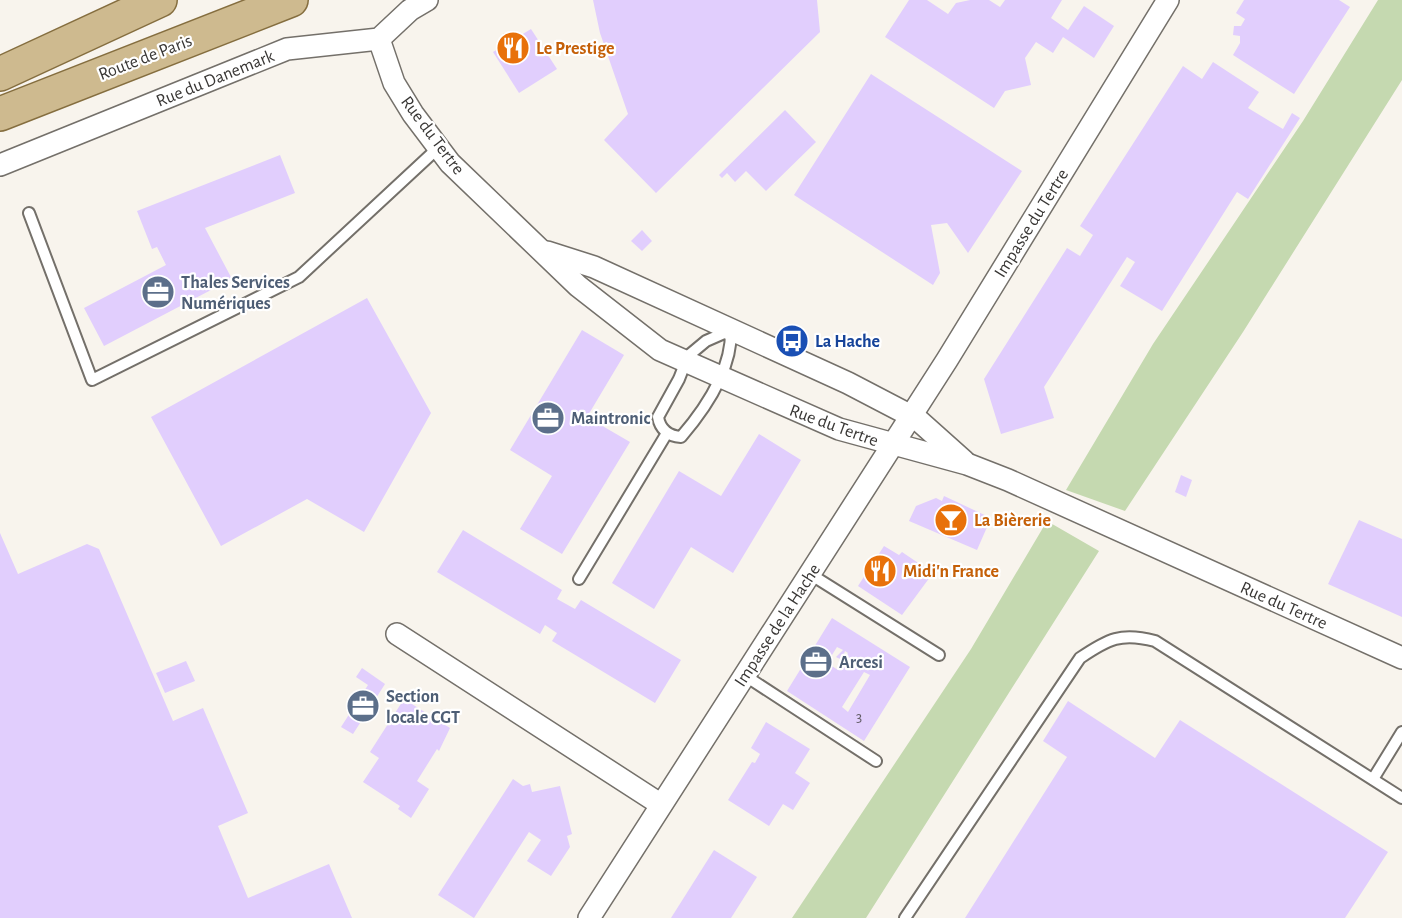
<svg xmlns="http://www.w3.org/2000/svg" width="1402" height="918" font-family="'Alegreya Sans',sans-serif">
<rect width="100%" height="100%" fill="#f8f4ed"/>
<!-- green -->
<g fill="#c5d9b0">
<path d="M1378,0H1402V80L1243,332L1125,511L1066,490L1153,344L1303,121Z"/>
<path d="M1047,521L1099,551L866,918H792L971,649Z"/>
</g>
<!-- building -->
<g fill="#e1cefd" fill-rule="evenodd">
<path d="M593,0H817L820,32L656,193L604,140L628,114L600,33Z"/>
<path d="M909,0H927L948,14L956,3L970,0H989L1000,7L1005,0H1062L1051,18L1068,30L1084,6L1114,26L1094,58L1063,37L1053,53L1036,42L1025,58L1031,85L1005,91L994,108L885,37Z"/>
<path d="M1244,0H1339L1350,7L1294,94L1233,55L1240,43V36L1233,35L1234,26H1241L1245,19L1236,13Z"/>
<path d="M531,29L557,69L519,93L493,52Z"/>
<path d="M1213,62L1259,92L1248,108L1283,129L1292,113L1300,118L1248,199L1237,192L1162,311L1120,286L1135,262L1127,257L1044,387L1054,418L1001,434L984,379L1067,248L1080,256L1093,235L1080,226L1183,66L1202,79Z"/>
<path d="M871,74L1022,171L968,253L947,223L931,225L940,273L933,285L794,195Z"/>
<path d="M785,110L816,142L770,187L766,191L746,171L735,182L727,173L722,178L719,175Z"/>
<path d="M280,155L295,193L205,228L232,279L104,346L84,308L166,265L157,247L152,249L137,211Z"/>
<path d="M642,230L652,241L642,251L631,241Z"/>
<path d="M367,298L431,413L364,532L307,499L221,546L151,417Z"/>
<path d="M582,330L624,355L587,417L630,442L562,554L520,529L552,476L510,450Z"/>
<path d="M759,434L801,460L733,573L691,547L654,609L612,583L679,471L721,496Z"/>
<path d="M1181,475L1192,480L1186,497L1175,492Z"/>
<path d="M944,496L991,518L977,550L909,521L916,506L936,498L942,501Z"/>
<path d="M1359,520L1402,539V617L1328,584Z"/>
<path d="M463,530L562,590L557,599L575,609L581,600L681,660L655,703L552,641L557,633L545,625L540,634L437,572Z"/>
<path d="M0,533L18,574L87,544L99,549L173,721L203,708L248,813L218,826L248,898L329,864L352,918H0Z"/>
<path d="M884,546L899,555L902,552L933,573L902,615L858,586Z"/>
<path d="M832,618L910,667L864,741L787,691ZM837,647L843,650L836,657L842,660L845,651L848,653L838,670L827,663ZM864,672L870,675L848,712L842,707Z"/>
<path d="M186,661L195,681L165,693L156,673Z"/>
<path d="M362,668L385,684L353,734L341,727L368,685L356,677Z"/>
<path d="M404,699L450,728L439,751L437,749L417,781L429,789L411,818L398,809L400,806L363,782L379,758L370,752Z"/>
<path d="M1068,701L1155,758L1180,720L1388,852L1345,918H965L1067,757L1043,741Z"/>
<path d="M766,722L810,749L795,773L810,783L793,810L783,804L769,826L728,800L752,762L755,763L760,754L751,748Z"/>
<path d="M513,779L523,786L530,784L532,792L560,786L572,834L567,836L570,847L551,876L527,861L541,840L529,832L474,918L438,895Z"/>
<path d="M714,850L757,877L731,918H671Z"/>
</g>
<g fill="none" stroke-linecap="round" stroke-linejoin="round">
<defs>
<g id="lane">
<path d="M29,213L92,380L299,277L438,148"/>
<path d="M731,330C732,369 706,408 681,437C668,436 660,429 658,417L679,379L688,356L706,341Z"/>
<path d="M810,574L939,655"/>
<path d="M579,579L667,433"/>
<path d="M744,675L876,761"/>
<path d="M1373,779L1402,732"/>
<path d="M905,918L1080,658C1108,639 1121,632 1155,641L1402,798"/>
</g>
<g id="street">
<path d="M379,39L394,83L413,114L450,163L578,286L660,350L839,429L967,464L1008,480L1402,658"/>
<path d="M0,165L287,49L379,39L410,10L427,0"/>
<path d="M547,252L594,267L848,383L917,419L964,461"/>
<path d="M397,634L660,804"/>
<path d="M589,918L947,360L1168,0"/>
</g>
<g id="primary">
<path d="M0,74L160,0"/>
<path d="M0,114L291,0"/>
</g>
</defs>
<!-- lane casing -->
<use href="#lane" stroke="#74706a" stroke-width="14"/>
<!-- street casing -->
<use href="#street" stroke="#74706a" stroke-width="24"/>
<!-- primary casing -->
<use href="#primary" stroke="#856e3f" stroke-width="36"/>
<!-- lane -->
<use href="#lane" stroke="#fff" stroke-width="10"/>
<!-- street -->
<use href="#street" stroke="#fff" stroke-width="21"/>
<!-- primary -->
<use href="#primary" stroke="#ceba8f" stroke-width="33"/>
</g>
<!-- icons -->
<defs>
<symbol id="restaurant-disc" viewBox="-11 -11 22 22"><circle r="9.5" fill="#e8710a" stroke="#fff"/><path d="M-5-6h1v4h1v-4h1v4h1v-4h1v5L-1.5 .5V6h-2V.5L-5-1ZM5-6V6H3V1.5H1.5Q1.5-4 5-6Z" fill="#fff"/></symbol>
<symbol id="office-disc" viewBox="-11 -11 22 22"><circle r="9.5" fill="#5c6f8a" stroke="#fff"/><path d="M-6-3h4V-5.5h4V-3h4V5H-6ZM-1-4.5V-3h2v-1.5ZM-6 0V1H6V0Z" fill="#fff"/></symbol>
<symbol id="bus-disc" viewBox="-11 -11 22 22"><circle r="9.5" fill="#1a4fb4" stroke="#fff"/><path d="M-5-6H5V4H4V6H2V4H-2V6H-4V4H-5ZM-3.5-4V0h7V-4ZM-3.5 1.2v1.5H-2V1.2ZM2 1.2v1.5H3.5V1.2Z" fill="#fff"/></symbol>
<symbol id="bar-disc" viewBox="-11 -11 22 22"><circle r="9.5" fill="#e8710a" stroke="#fff"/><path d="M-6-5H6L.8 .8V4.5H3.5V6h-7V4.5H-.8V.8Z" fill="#fff"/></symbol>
</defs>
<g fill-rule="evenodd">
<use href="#restaurant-disc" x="494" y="29" width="38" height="38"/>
<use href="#office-disc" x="139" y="273" width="38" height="38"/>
<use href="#bus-disc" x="773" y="322" width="38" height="38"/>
<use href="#office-disc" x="529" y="399" width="38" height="38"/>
<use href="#bar-disc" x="932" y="501" width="38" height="38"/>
<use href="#restaurant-disc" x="861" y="552" width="38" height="38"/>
<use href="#office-disc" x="797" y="643" width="38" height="38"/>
<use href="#office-disc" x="344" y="687" width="38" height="38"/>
</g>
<g text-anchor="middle" stroke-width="4.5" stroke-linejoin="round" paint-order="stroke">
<!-- number labels -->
<g font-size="15" fill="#635d67">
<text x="859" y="722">3</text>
</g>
<!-- food labels -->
<g font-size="18" font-weight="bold" fill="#c56008" stroke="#fff" text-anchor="start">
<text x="536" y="54">Le Prestige</text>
<text x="974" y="526">La Bièrerie</text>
<text x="903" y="577">Midi'n France</text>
</g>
<!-- street labels -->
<g font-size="18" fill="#393735" stroke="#fff">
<text transform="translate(145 57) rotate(-21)" y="6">Route de Paris</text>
<text transform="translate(215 78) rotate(-22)" y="6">Rue du Danemark</text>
<text transform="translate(433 135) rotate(53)" y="6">Rue du Tertre</text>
<text transform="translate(1031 223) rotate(-58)" y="6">Impasse du Tertre</text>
<text transform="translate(834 425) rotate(20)" y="6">Rue du Tertre</text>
<text transform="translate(1284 605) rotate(24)" y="6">Rue du Tertre</text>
<text transform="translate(777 625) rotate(-57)" y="6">Impasse de la Hache</text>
</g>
<!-- service labels -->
<g font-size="18" font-weight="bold" fill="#4e5e75" stroke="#fff" text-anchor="start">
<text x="181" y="288">Thales Services<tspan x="181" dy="21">Numériques</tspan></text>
<text x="571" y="424">Maintronic</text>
<text x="839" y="668">Arcesi</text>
<text x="386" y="702">Section<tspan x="386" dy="21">locale CGT</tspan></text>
</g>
<!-- transit labels -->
<g font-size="18" font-weight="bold" fill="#164399" stroke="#fff" text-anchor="start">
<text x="815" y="347">La Hache</text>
</g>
</g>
</svg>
